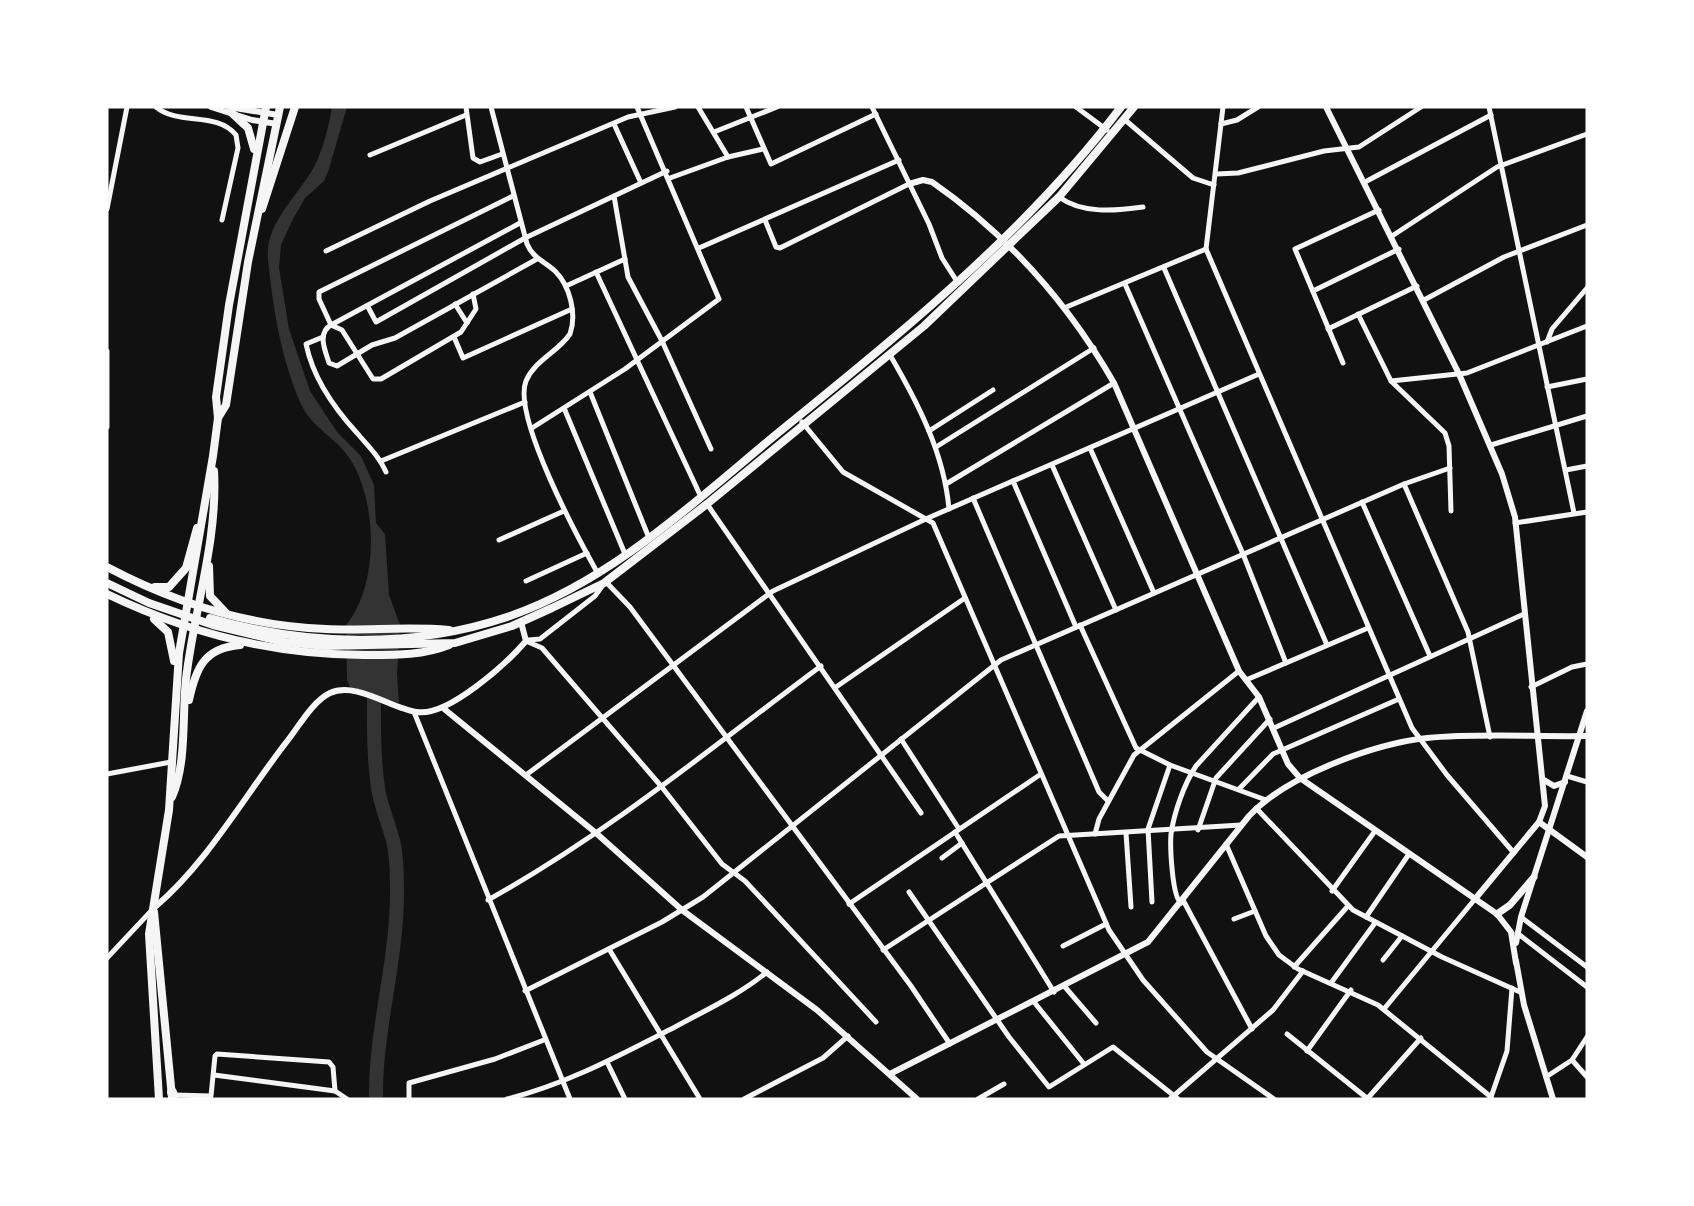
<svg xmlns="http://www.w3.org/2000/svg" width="1694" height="1206" font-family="'Work Sans',sans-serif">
<rect width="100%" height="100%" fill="#111"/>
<!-- water -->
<path fill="#333" d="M332,107H347L328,172L324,181L305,198L293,219L281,245L279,268L289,329L310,391L337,432L361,456L374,485L376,523L385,534L389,595L400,625L397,674L399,703L350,687L347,680L346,625C379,586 378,502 350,459C337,438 312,428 301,404C281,359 273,308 268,260C264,222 301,194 316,163C324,146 329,125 332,107Z"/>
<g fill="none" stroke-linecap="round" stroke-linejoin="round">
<!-- river -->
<path stroke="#333" stroke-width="14" d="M374,682C374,718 373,753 378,788C381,808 390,826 394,845C397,860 397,877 397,893C397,963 375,1029 376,1099"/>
<!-- minor -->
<g stroke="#f5f5f5" stroke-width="5">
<path d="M156,107C179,126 216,111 236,135L238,148L222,220"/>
<path d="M466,107L473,158L480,162L502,154"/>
<path d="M491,107L527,244C533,258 544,261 555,271C570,286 577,314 570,334C558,352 535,360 526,381C512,416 578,538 597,572"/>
<path d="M698,107L728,157"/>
<path d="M746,107L771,164L876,114"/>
<path d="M872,107L929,224L942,258L958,283"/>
<path d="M1076,107L1107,130"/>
<path d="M1489,107L1574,513"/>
<path d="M1124,119L1193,178L1214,185"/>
<path d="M614,124L641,183"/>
<path d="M1221,124L1237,120L1258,107"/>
<path d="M714,132L777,107"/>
<path d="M370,155L466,115"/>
<path d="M1216,174L1238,173L1324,151L1359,147L1421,107"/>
<path d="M670,178L728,157L763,149"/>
<path d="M1365,182L1491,115"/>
<path d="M513,196L319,292V299L331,325C317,333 325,350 329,363L337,366L372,345L395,338L537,259"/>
<path d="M614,196L628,277L662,341L711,449"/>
<path d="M1059,197C1082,214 1115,211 1143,207"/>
<path d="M107,209L127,107"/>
<path d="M765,220L776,247L780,248L909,184"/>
<path d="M1392,236L1497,167L1587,134"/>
<path d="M699,248L899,160"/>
<path d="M1206,249L1412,728L1447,775L1514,853"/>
<path d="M1206,249L1223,107"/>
<path d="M326,251L430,201L628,117L675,107"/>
<path d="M1164,268L1327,645"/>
<path d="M596,272L701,497"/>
<path d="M1125,284L1243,554L1286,663"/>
<path d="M566,286L625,259"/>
<path d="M1313,291L1399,249"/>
<path d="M1424,300L1504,257L1587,225"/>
<path d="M455,304L467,323"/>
<path d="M368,307L376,322L525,238L667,171"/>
<path d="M1064,308L1206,249"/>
<path d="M1358,314L1391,381L1445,433L1449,446L1451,511"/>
<path d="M331,325L520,223"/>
<path d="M331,325L342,330L373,379H381L461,332L476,309L473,294"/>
<path d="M1328,329L1417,286"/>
<path d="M323,337L306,344C313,378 334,408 357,433C368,446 379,456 386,472"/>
<path d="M454,337L463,358L572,309"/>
<path d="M1547,342L1552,329L1587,288"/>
<path d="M107,351V427"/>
<path d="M890,355C918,403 944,453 949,509"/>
<path d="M1343,363L1295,249L1379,210"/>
<path d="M1391,381L1467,373L1587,326"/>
<path d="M1547,387L1587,379"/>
<path d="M590,392L649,538"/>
<path d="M564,408L625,554"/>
<path d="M802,422L843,472L933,523L1109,930L1143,980L1207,1052L1274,1099"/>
<path d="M532,428L625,369L719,299L637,107"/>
<path d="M929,431L993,390"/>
<path d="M1491,445L1587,416"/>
<path d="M936,447L1094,348"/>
<path d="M1090,448L1154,593"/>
<path d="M381,461L525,402"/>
<path d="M1052,465L1116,610"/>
<path d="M1566,470L1587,466"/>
<path d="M1013,481L1076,627"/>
<path d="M946,484L1114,383"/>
<path d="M1404,484L1468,632L1490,737"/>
<path d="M973,498L1099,792L1108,801"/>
<path d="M1362,502L1430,656"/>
<path d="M707,504L921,813"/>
<path d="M1515,523L1587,512"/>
<path d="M499,540L564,511"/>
<path d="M526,581L587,553"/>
<path d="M606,582L630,607L911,986L950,1044"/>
<path d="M1080,625L1136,748L1170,765L1266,800"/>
<path d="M529,640L540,639L595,596L603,585"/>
<path d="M526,641L542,648L661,786L722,864L745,881L876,1022"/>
<path d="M1246,680L1368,628"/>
<path d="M836,687L965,598"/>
<path d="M1531,687L1572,667L1587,664"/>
<path d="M414,712L570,1099"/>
<path d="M1274,728L1524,614"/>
<path d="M901,739L959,829"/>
<path d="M107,774L171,762"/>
<path d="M526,775L773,591L928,518L1259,374"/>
<path d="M1567,776L1587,782"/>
<path d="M1239,789L1273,754L1399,699"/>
<path d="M1256,808L1353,910L1442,957L1520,992"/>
<path d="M1198,830L1216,778L1270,719"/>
<path d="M955,832L1054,992"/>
<path d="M1126,833L1131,907"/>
<path d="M1095,834L1099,819L1134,755L1239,671"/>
<path d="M1226,844L1266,936L1279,955L1298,969L1378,1005L1491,1097"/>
<path d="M942,858L962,843"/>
<path d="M1332,891L1375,831"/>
<path d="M909,892L1009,1037L1049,1087L1113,1047L1178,1099"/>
<path d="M488,900C607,834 712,747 821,666"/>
<path d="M1183,900L1252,1029"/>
<path d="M1152,902L1148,829L1170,765"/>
<path d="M1181,903C1172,897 1170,846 1171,834C1174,813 1184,784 1196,766L1259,697"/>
<path d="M849,904L1041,774"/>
<path d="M1366,917L1409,854"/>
<path d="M1521,917L1587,967"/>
<path d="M1234,919L1255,911"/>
<path d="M1517,933L1587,987"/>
<path d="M1063,946L1106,924"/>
<path d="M609,949L700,1099"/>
<path d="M883,950L1059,836L1241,825"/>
<path d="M107,958L152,910"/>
<path d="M1383,960L1402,936"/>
<path d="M1294,967L1348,906"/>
<path d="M1331,983L1375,923"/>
<path d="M1065,987L1096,1023"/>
<path d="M525,991L662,922L703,897L1001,660L1404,484L1450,468"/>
<path d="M1034,1002L1084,1064"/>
<path d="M1384,1009L1475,899"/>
<path d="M1287,1034L1368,1099"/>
<path d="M1307,1051L1351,990"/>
<path d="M1572,1060L1587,1077"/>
<path d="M607,1062L625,1099"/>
<path d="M214,1075L335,1091L347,1099"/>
<path d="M1546,1077L1572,1060L1587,1037"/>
<path d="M174,1095L211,1096L215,1056L217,1054L329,1062L333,1067L335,1091"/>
<path d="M1491,1097L1507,1051L1512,988"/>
<path d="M409,1099V1083L495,1059L544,1040"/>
<path d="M507,1099C567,1084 620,1055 675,1027C706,1010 739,995 767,972"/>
<path d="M744,1099L823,1058L848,1036"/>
<path d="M978,1099L1004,1084"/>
<path d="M1170,1099L1273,1010L1303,971"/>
<path d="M1367,1099L1421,1038"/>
</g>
<!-- tertiary -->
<g stroke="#f5f5f5" stroke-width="6">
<path d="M211,107L252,120L277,124"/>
<path d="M229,107L278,115"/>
<path d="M1326,107L1459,374L1502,474L1515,517L1545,806L1539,822L1475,899"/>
<path d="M909,184L923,180L932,182C1008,235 1068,303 1114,383L1239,671L1259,697L1288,764L1300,778L1497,914L1511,932L1516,963"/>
<path d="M443,708L596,833L682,910L817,1010L917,1099"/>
<path d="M1544,780L1554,786L1565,782"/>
<path d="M1539,822L1587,857"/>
<path d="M155,907C208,862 245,795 288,740C299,726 313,701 330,693C356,681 392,709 417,712C448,717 507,663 526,641L521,622"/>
<path d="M1516,943L1521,917L1587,711"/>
<path d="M1516,961L1524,1005L1553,1099"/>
<path d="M890,1074L1148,942L1249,816C1286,776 1373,744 1427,738C1480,733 1534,737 1587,736"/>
</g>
<!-- secondary -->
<path stroke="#f5f5f5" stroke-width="7" d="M1497,914L1510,905L1534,877"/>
<!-- primary -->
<g stroke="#f5f5f5" stroke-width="8">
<path d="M234,107H235"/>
<path d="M233,114L248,128L254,149"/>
<path d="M262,209L295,107"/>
<path d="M218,418L226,405L248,262L280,107"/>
<path d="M209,566L210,596L226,613"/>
<path d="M107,567C175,603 248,626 326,629C366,631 408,626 449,630"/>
<path d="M107,583L149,603L213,625L284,642L325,646L455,643L512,626L552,608L604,583L707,504L924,326L1059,197L1134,107"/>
<path d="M155,587H169L186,568L197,528"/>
<path d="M107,594C190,634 278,656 370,655C397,655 424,655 449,645"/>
<path d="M210,618C307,646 414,649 510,616C608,582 689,507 767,442C893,339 1022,238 1121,107"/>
<path d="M154,619L168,632L174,661"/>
<path d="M189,700C196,668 204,648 240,645"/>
<path d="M172,797C187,763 182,716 186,679C194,610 218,540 214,471"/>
<path d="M154,912L172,1097"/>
<path d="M159,1099L149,934L169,810L179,653L213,456L218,418L216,397L229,305L266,107"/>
</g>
<!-- motorway -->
<path stroke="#f5f5f5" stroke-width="10" d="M172,1092L174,1099"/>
</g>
<!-- border -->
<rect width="1694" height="1206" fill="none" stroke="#ffffff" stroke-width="217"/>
</svg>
